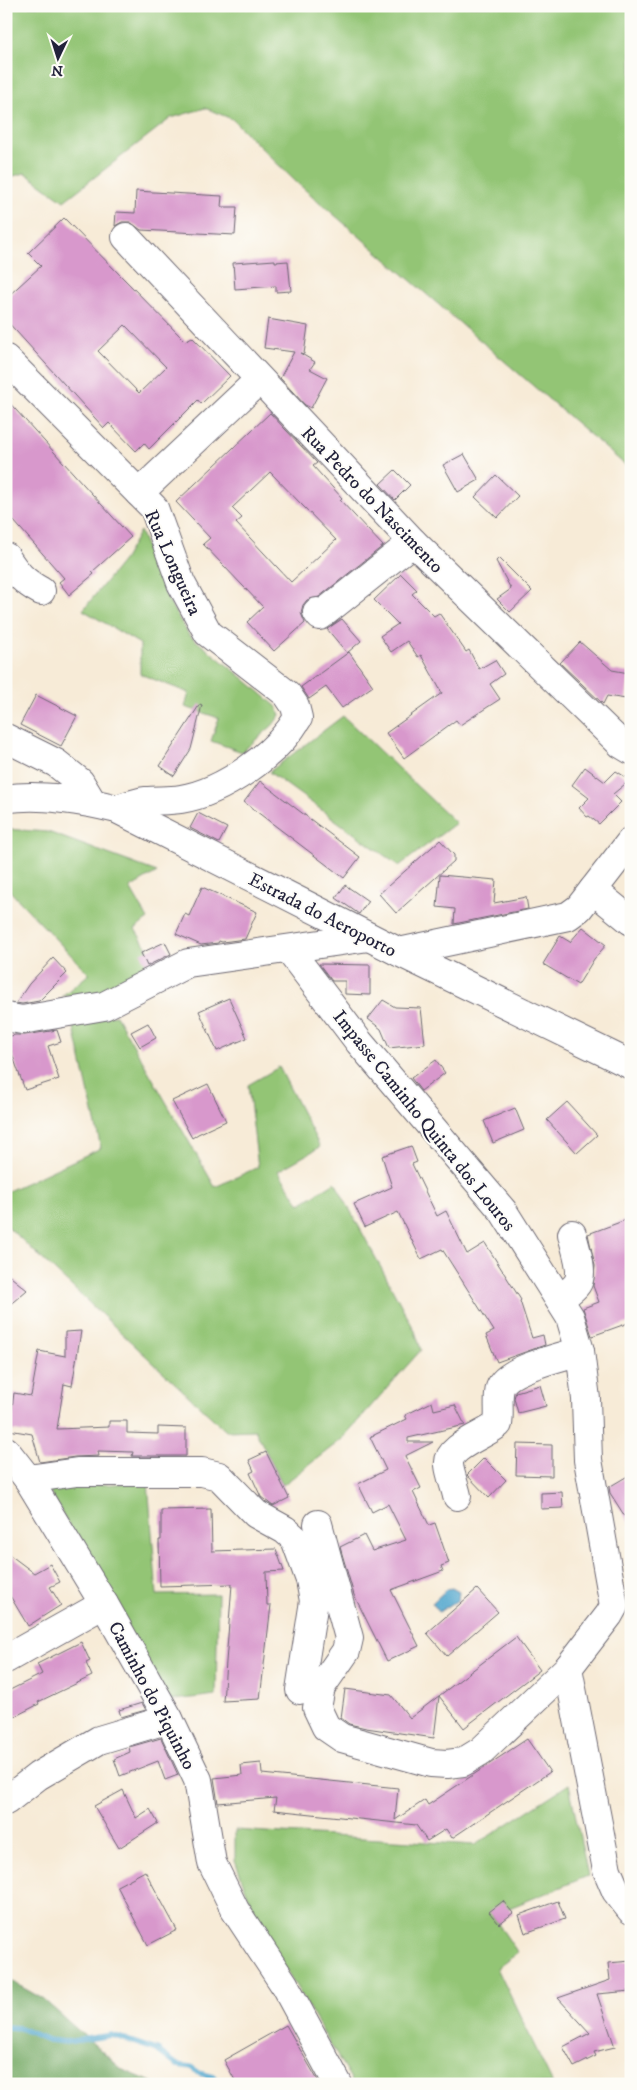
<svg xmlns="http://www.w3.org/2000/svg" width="637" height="2090" font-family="'IM FELL DW Pica',serif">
<rect width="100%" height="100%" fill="#fdfcf7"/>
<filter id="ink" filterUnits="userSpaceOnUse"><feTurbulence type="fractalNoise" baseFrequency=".02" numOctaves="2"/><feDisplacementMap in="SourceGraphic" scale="10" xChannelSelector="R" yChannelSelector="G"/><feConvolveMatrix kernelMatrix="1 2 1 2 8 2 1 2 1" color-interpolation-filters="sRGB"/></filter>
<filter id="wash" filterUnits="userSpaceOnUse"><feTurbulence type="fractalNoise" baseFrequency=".0096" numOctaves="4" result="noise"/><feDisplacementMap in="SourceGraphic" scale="20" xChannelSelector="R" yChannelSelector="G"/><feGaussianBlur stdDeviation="1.12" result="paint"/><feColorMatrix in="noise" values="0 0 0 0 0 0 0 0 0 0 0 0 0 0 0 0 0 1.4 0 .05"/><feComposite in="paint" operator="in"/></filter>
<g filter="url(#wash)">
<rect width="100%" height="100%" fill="#f7ebd7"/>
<!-- green -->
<g fill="#93c575" stroke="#5a7458">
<path d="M6,6H631V470L296,182L232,119L205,108L171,118L64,201L25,173L6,178Z"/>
<path d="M140,531L168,600L189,635L242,677L277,707L280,715L273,725L242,752L211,741L219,718L185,707L189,693L140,674V644L83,610L124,559Z"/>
<path d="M343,716L456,823L399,866L269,772Z"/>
<path d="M6,829L48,832L157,872L130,888L148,919L135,929L157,964L98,996H62L89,974L6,887Z"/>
<path d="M116,1015L215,1187L258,1167L248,1085L279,1067L320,1147L278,1171L300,1204L335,1182L415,1331L421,1350L341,1440L283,1485L255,1430L226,1431L6,1225V1192L101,1148L72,1019Z"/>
<path d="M148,1482L157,1595L218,1594L216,1695L166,1701L48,1488Z"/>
<path d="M569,1784L588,1876L492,1915L518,1953L497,1968L553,2084H354L268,1939L248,1896L235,1860V1830L475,1845Z"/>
</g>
<!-- forest -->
<path fill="#76aa66" stroke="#4c6650" d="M6,1978L43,1999L123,2070L157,2084H6Z"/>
<!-- water -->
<path fill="#52a7ce" stroke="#3a6484" d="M452,1588L459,1592L458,1600L439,1612L432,1603L447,1589Z"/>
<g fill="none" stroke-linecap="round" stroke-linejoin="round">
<!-- stream -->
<path stroke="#52a7ce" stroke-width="5.5" d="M6,2027L20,2028L48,2040L66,2042L112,2035L157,2050L177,2065L192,2067L199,2073L213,2077L218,2084"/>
</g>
<g id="blocks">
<!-- building -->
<g fill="#d898cc" fill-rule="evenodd">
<path d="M136,191L222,196L221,207H237L235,235L141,230L130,222H122L115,226L116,212L135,213Z"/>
<path d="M64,218L185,341L192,337L230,376L201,404L198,400L149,449L144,443L136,451L109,423L104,428L6,320V298L41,266L28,253ZM125,325L166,367L139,393L98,351Z"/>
<path d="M275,260V262L288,261L291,291L276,292V286L235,289L233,263Z"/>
<path d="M268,319L308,326L304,354L300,353L315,362L310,369L327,378L311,408L305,405L280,378L294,352L264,348Z"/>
<path d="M6,399L131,537L92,572L94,574L69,595L59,582L64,578L6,512Z"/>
<path d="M270,413L317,463L313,466L342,498L340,500L383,546L319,597L307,600L303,605L301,613L305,623L274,651L247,622L263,607L203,544L210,538L176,502ZM270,472L336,540L291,582L236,523L242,518L232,508Z"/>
<path d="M464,454L479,480L458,492L443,465Z"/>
<path d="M395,470L410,485L395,500L380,484Z"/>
<path d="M496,475L518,496L497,518L475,497Z"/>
<path d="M499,558L532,591L510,612L497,599L511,589L496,561Z"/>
<path d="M401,574L417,590L412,594L434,616L439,613L466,652L469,650L479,669L495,660L504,674L490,684L500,699L460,725L456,720L404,758L386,733L442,693L421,655L418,657L407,641L391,652L380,636L398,624L374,600Z"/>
<path d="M342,619L361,641L347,653L327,629Z"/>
<path d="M580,642L612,670L629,673L626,699L607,696L603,704L560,663Z"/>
<path d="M349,652L373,686L342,708L326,687L309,699L301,687Z"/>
<path d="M36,695L77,716L61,746L20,725Z"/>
<path d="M200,704L202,705L191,749L174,776L160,766Z"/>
<path d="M585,767L605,782L616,771L630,780L613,794L621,802L599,824L589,816L587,817L579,808L589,798L572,785Z"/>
<path d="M260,781L360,857L344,878L244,802Z"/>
<path d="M198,813L227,828L219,843L190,828Z"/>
<path d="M440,840L454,855V861L396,913L379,894Z"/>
<path d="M440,875L496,880L494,903L526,897L528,909L454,924L455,909L437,907Z"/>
<path d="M345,885L368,901L359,914L336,898Z"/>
<path d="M202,887L257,912L245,939L222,942L219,941L218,943L201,945L176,934L185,914L189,916Z"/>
<path d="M583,927L606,945L594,959L578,985L543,964L560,936L570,942Z"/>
<path d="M165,942L171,954L147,966L141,953Z"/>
<path d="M53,958L67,973L39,1001L22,1004L16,1003L29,984Z"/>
<path d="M319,964L370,965V995L345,994V981H332Z"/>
<path d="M229,998L247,1038L217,1051L199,1011Z"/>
<path d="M383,1000L395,1007L421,1008L425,1044L389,1048L381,1029L368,1019Z"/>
<path d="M148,1023L156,1038L140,1047L131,1032Z"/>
<path d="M57,1030L61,1042L48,1046L59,1079L25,1090L6,1037L15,1035H25Z"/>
<path d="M436,1060L445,1073L421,1091L411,1078Z"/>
<path d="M208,1084L226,1121L198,1134L192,1138L172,1101Z"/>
<path d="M567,1102L597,1135L577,1153L547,1120Z"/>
<path d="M515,1108L524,1130L493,1143L484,1121Z"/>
<path d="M411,1146L417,1162L412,1164L437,1216L446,1211L467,1254L485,1243L521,1300L520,1301L532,1338L543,1335L545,1345L497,1362L486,1335L494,1331L442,1249L421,1259L398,1212L365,1227L354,1204L392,1187L382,1156Z"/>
<path d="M631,1218V1322L592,1336L583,1308L599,1302L593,1286L595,1266L588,1234Z"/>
<path d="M6,1273L27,1290L6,1308Z"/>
<path d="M81,1331L72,1386L64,1384L57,1429L109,1427V1421H127V1433L158,1434V1427L186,1428V1456H132L133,1452L98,1451L99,1456L75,1457L40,1462L32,1434L9,1430L14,1393L31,1396L39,1351L65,1356V1332Z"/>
<path d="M540,1385L546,1406L518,1413L514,1398L516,1392Z"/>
<path d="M432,1402L434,1410L455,1405L465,1425L408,1438V1442H433L405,1456L421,1488L413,1492L429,1525L435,1523L449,1563L441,1566L443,1571L391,1590L419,1646L387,1661L354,1595L340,1547L364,1535L372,1551L406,1540L388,1504L372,1512L358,1484L386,1470L370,1437L407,1419L405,1415Z"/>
<path d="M517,1444L552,1445V1476L516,1475Z"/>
<path d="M266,1452L289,1498L273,1506L261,1497L250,1473L254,1471L249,1460Z"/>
<path d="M484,1458L506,1480L489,1498L467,1475Z"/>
<path d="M631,1474V1526L610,1493L609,1487Z"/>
<path d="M562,1492L563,1508L541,1509V1493Z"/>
<path d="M211,1509L212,1551L276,1549L284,1571L266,1572L267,1605H271L260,1699L223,1701L232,1584L160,1586L159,1540H161V1510Z"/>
<path d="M6,1552L34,1573L50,1564L60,1582L50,1587L61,1605L28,1626L6,1589Z"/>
<path d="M477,1589L498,1612L447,1656L427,1633Z"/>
<path d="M516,1637L540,1670L464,1728L439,1696L434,1738L366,1728L349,1724L341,1718L345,1689L391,1695L410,1718Z"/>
<path d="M81,1642L90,1661L86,1663L92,1676L38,1702L39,1704L6,1721V1692L42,1674L37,1664Z"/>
<path d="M142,1703L146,1710L121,1717L119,1710Z"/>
<path d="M161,1738L178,1775L165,1780L158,1761L120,1776L114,1759L130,1752L129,1747Z"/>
<path d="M527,1739L550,1772L452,1838L446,1829L427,1841L416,1825L274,1810L276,1798L218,1803L214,1778L242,1775L241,1765L261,1763L262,1774L398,1788L395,1820L425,1800L428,1805Z"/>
<path d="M123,1790L136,1818L150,1809L158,1823L119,1848L94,1806Z"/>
<path d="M145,1871L177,1930L148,1945L117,1886Z"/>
<path d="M503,1901L513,1913L499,1924L489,1912Z"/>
<path d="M558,1901L565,1919L525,1933L519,1915Z"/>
<path d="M631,1961V1991L597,1994L615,2047L594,2052L596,2056L574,2067L563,2047L590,2033L558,1998L610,1980L608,1963Z"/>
<path d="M286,2025L320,2084H237L224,2060Z"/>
</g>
</g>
</g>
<g filter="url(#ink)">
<use href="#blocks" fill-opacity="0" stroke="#6d6872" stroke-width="1"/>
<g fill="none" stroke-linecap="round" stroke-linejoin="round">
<defs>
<g id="minor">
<path d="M126,237L413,542L621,744L631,750"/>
<path d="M6,359L154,508L181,583L208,633L287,694L295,706L298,718C276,755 223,792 181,799C170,801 158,800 146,801C137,802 126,806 117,809"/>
<path d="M139,493L259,380"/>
<path d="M6,557C16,573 24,582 41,591"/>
<path d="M317,612L320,616L413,542"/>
<path d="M6,738L56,763L80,782L92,802"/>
<path d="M593,890L631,921"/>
<path d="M289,950L359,1042L503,1211L570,1317L580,1351L586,1399L588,1460L614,1606L609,1615L568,1668L481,1751L463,1762L447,1764L431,1763L342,1738L326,1727L317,1708L321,1687L346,1651L349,1638L318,1524"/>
<path d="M399,952L568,916L579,908L631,841"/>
<path d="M6,1017L22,1020L104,1006L188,963L369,937"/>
<path d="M559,1299C564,1295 573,1290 577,1284C585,1272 575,1248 572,1234"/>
<path d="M6,1451L28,1479L104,1604L169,1719L198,1780L212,1863L235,1910L284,1984L338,2084"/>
<path d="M28,1479L77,1472H202L219,1476L256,1514L285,1530L295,1539L310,1580L314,1601L300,1690"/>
<path d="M457,1496C455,1486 450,1475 449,1465C446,1447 486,1435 498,1424C500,1413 497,1399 500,1388C506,1369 561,1357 580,1351"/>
<path d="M6,1659L104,1604"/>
<path d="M568,1668L607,1870L616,1891L631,1910"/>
<path d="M6,1801L38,1776L99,1740L169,1719"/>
</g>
<path id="major" d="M6,799C37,793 86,801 117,809L399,952L631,1065"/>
</defs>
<!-- minor casing -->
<use href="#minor" stroke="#6d6872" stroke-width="30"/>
<!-- major casing -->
<use href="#major" stroke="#6d6872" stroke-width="30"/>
<!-- minor -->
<use href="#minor" stroke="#fff" stroke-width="28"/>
<!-- major -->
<use href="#major" stroke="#fff" stroke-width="28"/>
</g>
</g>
<g text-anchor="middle" stroke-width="4" stroke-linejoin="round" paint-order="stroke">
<!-- street labels -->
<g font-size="19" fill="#22223b" stroke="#fdfcf7">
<text transform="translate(373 499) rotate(46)" y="7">Rua Pedro do Nascimento</text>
<text transform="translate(174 562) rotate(66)" y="7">Rua Longueira</text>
<text transform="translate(323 914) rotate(27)" y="7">Estrada do Aeroporto</text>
<text transform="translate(425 1120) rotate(51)" y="7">Impasse Caminho Quinta dos Louros</text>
<text transform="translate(153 1695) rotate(62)" y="7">Caminho do Piquinho</text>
</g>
</g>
<!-- margin -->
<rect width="637" height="2090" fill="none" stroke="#fdfcf7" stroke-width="25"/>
<!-- north arrow -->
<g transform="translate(58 58) rotate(184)" stroke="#fdfcf7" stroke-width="4" paint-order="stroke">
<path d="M0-4L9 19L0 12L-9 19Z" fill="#22223b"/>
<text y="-8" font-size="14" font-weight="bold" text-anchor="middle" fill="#22223b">N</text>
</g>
</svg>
